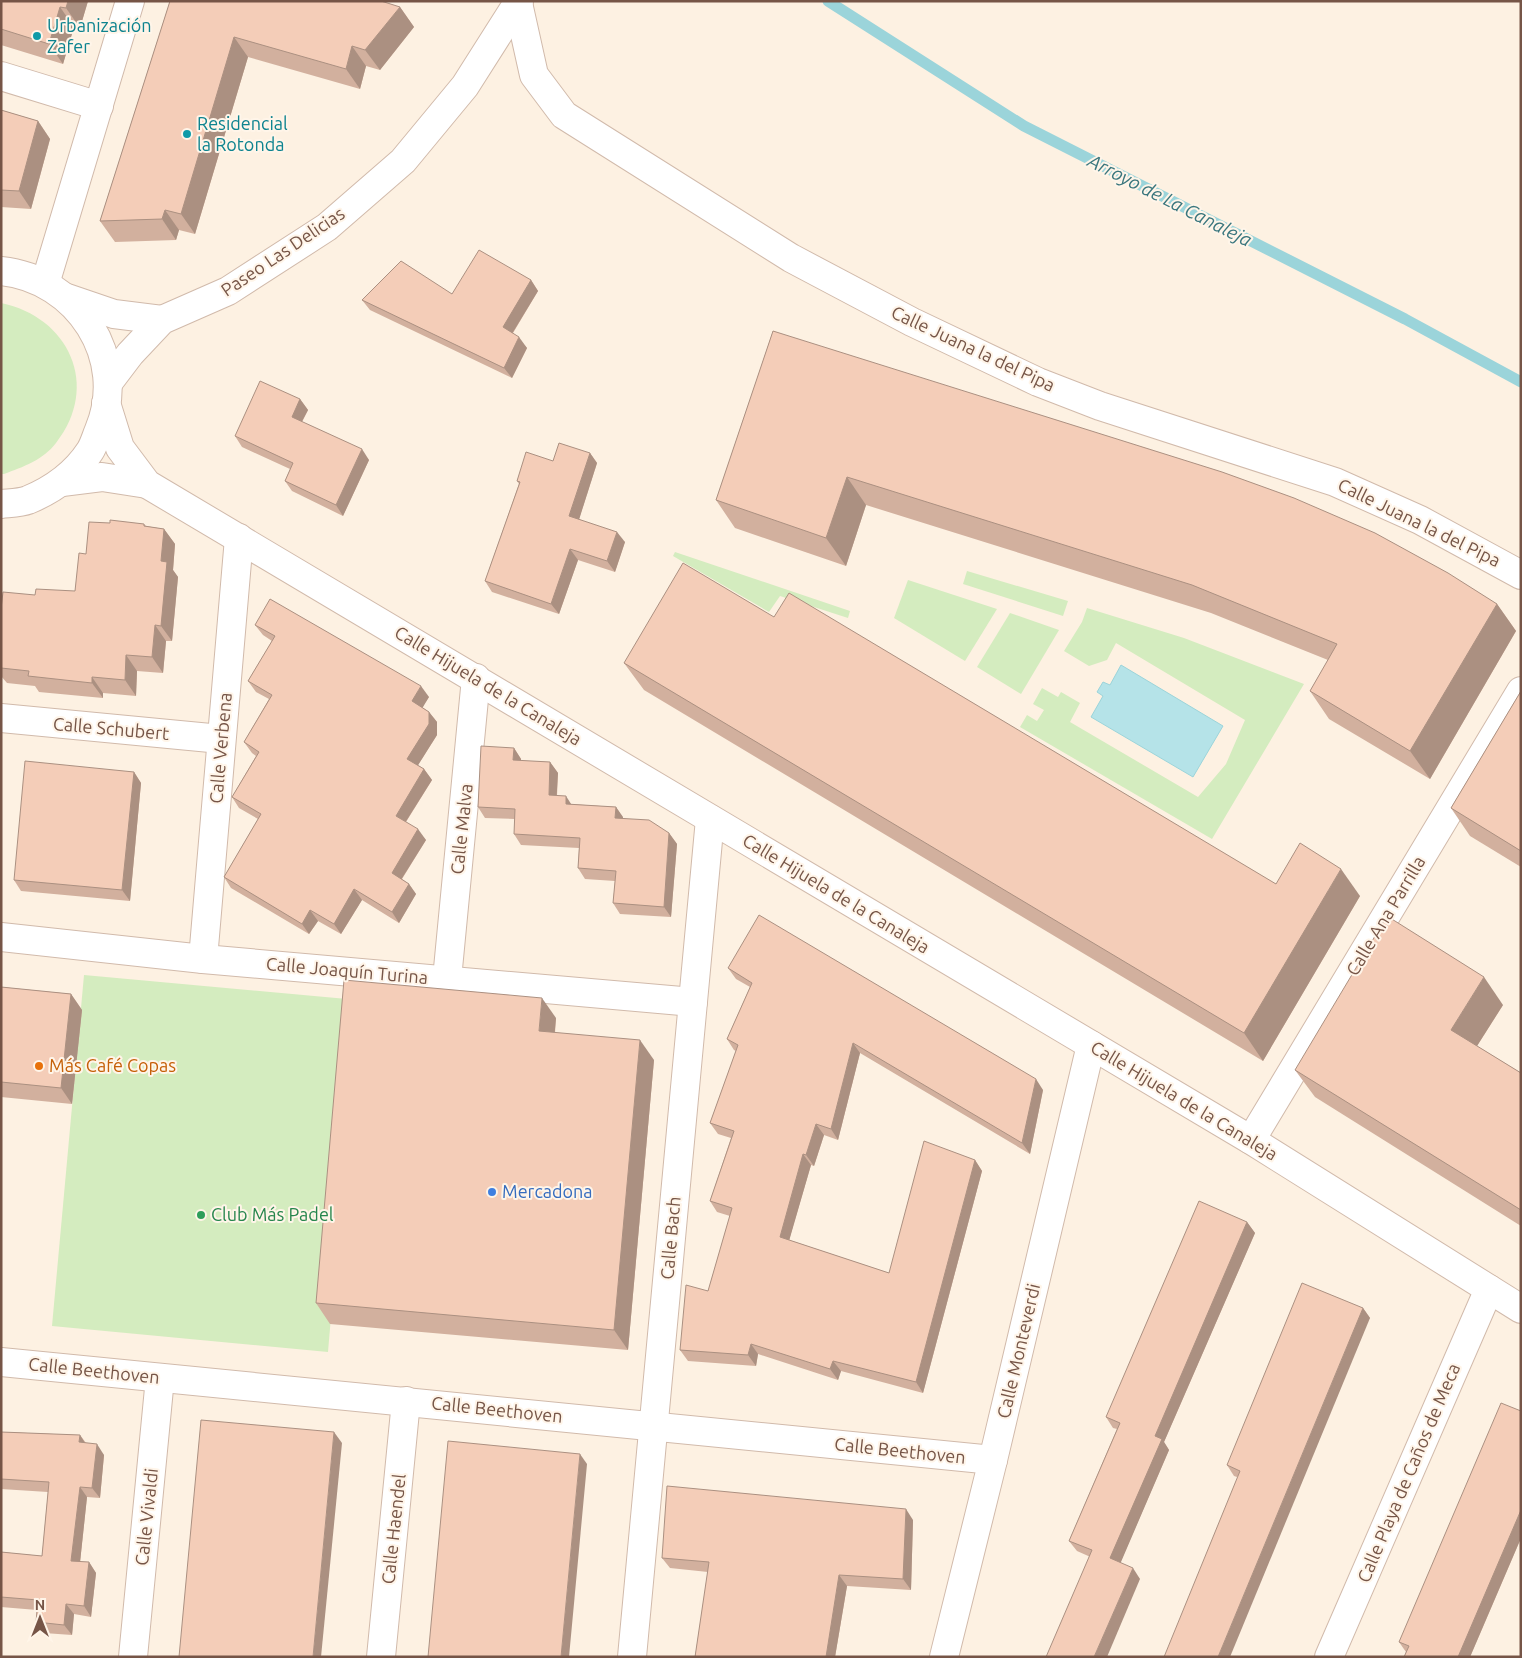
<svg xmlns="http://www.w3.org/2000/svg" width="1522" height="1658" font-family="Ubuntu,sans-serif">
<rect width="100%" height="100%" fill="#fdf1e2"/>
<!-- green -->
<g fill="#d4ecbf">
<path d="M1,303C69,317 101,386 56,443C43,460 23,467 4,474H1Z"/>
<path d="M675,552L850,611L848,618L780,596L769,612L673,556Z"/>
<path d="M967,571L1068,601L1063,616L963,584Z"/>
<path d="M908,580L997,609L965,661L894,618Z"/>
<path d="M1087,608L1184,638L1304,684L1212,839L1020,727L1027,715L1037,721L1044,710L1033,704L1042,688L1058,697L1061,692L1080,703L1070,722L1198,797L1226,764L1245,720L1116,643L1107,660L1089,666L1064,651L1082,622Z"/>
<path d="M1010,613L1059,630L1021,694L977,667Z"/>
<path d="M84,975L358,1000L328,1352L52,1326Z"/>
</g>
<!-- water -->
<path fill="#b5e3e8" stroke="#9bd4da" d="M1121,665L1223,726L1193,777L1091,717L1103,696L1097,692L1103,682L1110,685Z"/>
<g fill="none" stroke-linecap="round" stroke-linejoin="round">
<!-- stream -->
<path stroke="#9bd4da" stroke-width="11" d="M828,1L1024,126L1405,319L1521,382"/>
<defs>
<g id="minor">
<path d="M518,3L534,75L564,115L791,258L912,322L1038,382L1100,406L1335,482L1420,520L1521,575"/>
<path d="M1,76L99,106"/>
<path d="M45,284L130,1"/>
<path d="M1,718L221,739"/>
<path d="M1,937L203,959L693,1002"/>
<path d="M203,959L239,538"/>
<path d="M447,979L476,678"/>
<path d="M1251,1140L1521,691"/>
<path d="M1,1362L993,1460"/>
<path d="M133,1657L160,1378"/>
<path d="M381,1657L406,1401"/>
<path d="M632,1657L710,819"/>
<path d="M944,1657L993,1460L1091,1045"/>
<path d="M1329,1657L1489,1289"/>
</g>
<g id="tertiary">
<path d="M1,271C78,279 129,358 99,430C96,437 94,445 90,451C75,474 52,490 28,500C20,503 10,503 1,504"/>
<path d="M67,298L114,314L162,320"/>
<path d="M108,383L130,354L162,320L228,291L327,227L403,161L465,86L519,1"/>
<path d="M106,403L120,448L147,484L1251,1140L1521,1309"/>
<path d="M62,482L102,477L147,484"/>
</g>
</defs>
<!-- minor casing -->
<use href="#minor" stroke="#d1baab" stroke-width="30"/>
<!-- tertiary casing -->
<use href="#tertiary" stroke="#d1baab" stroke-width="30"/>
<!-- minor -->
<use href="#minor" stroke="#fff" stroke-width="28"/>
<!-- tertiary -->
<use href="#tertiary" stroke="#fff" stroke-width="28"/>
</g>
<!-- wall -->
<g fill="#d2b09e">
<path d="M1,1H88L80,28L74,27L63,64L1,45Z"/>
<path d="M170,1L400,7L414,27L380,70L366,66L360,89L248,57L195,234L179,230L176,240L115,242L100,221Z"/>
<path d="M1,110L38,121L50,139L31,209L1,207Z"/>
<path d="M531,280L538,291L513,333L527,348L512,378L370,310L362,300L452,294Z"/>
<path d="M773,331L1497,604L1516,631L1430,779L1329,719L1310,691L1328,660L1211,613L866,505L846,566L735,528L716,500Z"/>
<path d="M300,399L308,410L302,422L369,460L343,516L292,491L285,481L290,469L242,447L235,436Z"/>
<path d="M590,453L597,463L579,519L625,542L615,572L578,560L559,614L492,592L485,581L519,484L517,481L553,461Z"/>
<path d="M110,523L144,524L146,526L164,529L175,544L173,570L178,577L172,641H166L163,673L137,671L136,696L103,693V698L39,692L35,686L7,683L1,676V609L35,595L75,591L86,554Z"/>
<path d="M774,617L1276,884L1360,896L1263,1061L644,690L624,663Z"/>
<path d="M255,625L429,697L422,707L429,712L437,722V735L418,765L424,769L432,780L406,822L426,840L402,879L409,884L416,894L399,923L362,900L341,934L318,921L309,934L231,888L224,877L258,819L239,808L232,797L256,756L252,753L244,742L269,699L256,692L248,681L272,641L263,635Z"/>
<path d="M1521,691V867L1470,836L1451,808Z"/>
<path d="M514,748L521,759V761L550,762L558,773L557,796L571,804L616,807L623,818L669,833L677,844L671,917L620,914L613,903L615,881L585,879L578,868L579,848L521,845L514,834L515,819L485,818L478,807Z"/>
<path d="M134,772L141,783L130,901L21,891L14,880Z"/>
<path d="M728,968L1043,1090L1030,1154L860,1053L838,1140L824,1135L814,1166L811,1165L789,1240L889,1273L975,1160L982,1171L923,1393L841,1371L838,1380L758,1354L756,1366L688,1361L680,1350L708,1291L730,1216L717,1212L710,1201L731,1138L718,1134L710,1123L736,1051L734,1050L727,1039L750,987L736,979Z"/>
<path d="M1,987L71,994L82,1010L72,1104L1,1097Z"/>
<path d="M1503,1005L1477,1046L1521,1073V1226L1315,1097L1295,1070Z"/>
<path d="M556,1018L555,1033L654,1060L628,1350L330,1324L316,1303Z"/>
<path d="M1247,1222L1255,1233L1164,1442L1169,1450L1120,1563L1140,1579L1077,1551L1069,1541L1117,1429L1113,1428L1106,1417Z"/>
<path d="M1363,1308L1370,1318L1237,1477L1234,1476L1227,1465Z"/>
<path d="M1521,1411V1538L1470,1657H1404L1406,1652L1399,1642Z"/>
<path d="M1,1432L80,1435L86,1443L104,1455L100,1498L87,1497L80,1562H89L96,1573L91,1617L74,1614L72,1635L44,1633L36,1622L37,1610L1,1607V1552L42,1556L48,1492L1,1489Z"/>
<path d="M913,1520L911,1590L847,1586L835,1657H695L708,1572L670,1568L662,1558Z"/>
</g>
<!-- shaded-wall -->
<g fill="#ab9081">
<path d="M68,1H88L80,28L66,8Z"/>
<path d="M60,7L74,27L63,64L49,44Z"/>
<path d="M400,7L414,27L380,70L365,50Z"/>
<path d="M234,37L248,57L195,234L181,214Z"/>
<path d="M352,46L366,66L360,89L346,69Z"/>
<path d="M38,121L50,139L31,209L19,191Z"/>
<path d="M165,210L179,230L176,240L162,219Z"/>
<path d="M531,280L538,291L510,337L503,327Z"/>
<path d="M519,337L527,348L512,378L504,368Z"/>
<path d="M300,399L308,410L299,427L292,417Z"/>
<path d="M362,449L369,460L343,516L336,505Z"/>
<path d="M590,453L597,463L577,526L569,516Z"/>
<path d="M847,477L866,505L846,566L826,538Z"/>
<path d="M164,529L175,544L173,570L178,577L172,641L161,626V561Z"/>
<path d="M617,532L625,542L615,572L607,561Z"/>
<path d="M570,549L578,560L559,614L551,604Z"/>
<path d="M1497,604L1516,631L1430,779L1410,751Z"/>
<path d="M155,625L166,641L163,673L152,657Z"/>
<path d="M126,655L137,671L136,696L125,680Z"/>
<path d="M92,677L103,693V698L92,683Z"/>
<path d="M421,686L429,697L420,712L412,701Z"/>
<path d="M429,712L437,722V735L415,770L407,759Z"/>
<path d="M514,748L521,759L520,771L513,760Z"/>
<path d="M550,762L558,773L556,806L549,795Z"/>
<path d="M424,769L432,780L403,826L396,816Z"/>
<path d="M134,772L141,783L130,901L122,890Z"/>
<path d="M566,796L573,807L566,804Z"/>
<path d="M616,807L623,817L622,828L615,818Z"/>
<path d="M418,829L426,840L399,883L392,873Z"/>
<path d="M669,833L677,844L671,917L664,907Z"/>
<path d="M1341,869L1360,896L1263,1061L1244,1033Z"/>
<path d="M409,884L416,894L399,923L392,912Z"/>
<path d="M354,889L362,900L341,934L334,924Z"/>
<path d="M310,910L318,921L309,934L302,924Z"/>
<path d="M1484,977L1503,1005L1470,1057L1451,1030Z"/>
<path d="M71,994L82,1010L72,1104L61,1088Z"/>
<path d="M542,998L556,1018L553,1051L539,1031Z"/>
<path d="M640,1040L654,1060L628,1350L614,1330Z"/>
<path d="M853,1043L860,1053L838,1140L831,1129Z"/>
<path d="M1036,1079L1043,1090L1030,1154L1022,1143Z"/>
<path d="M816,1124L824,1135L814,1166L806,1155Z"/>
<path d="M803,1154L811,1165L787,1248L780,1237Z"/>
<path d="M975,1160L982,1171L923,1393L916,1382Z"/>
<path d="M1247,1222L1255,1233L1164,1442L1169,1450L1118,1569L1110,1558L1155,1436Z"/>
<path d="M1363,1308L1370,1318L1230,1657H1218Z"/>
<path d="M751,1344L758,1354L756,1366L748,1355Z"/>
<path d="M833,1361L841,1371L838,1380L830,1369Z"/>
<path d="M334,1432L342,1443L321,1657H313Z"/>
<path d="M80,1435L87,1446L79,1442Z"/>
<path d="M97,1444L104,1455L100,1498L92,1488Z"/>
<path d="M580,1454L587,1464L569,1657H561Z"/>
<path d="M80,1487L87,1497L79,1572L71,1561Z"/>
<path d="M906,1509L913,1520L911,1590L903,1579Z"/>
<path d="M1521,1510V1538L1470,1657H1458Z"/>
<path d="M89,1562L96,1573L91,1617L84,1606Z"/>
<path d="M1133,1568L1140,1579L1107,1657H1094Z"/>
<path d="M839,1575L847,1586L835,1657H826Z"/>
<path d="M66,1604L74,1614L72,1635L64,1625Z"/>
</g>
<!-- building -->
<g fill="#f4cdb8" stroke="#ab9081">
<path d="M1,1H68L66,8L60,7L49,44L1,29Z"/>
<path d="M170,1H381L400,7L365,50L352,46L346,69L234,37L181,214L165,210L162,219L100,221Z"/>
<path d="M1,110L38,121L19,191L1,190Z"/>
<path d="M479,250L531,280L503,327L519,337L504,368L362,300L401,261L452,294Z"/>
<path d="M773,331L1222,472L1294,498L1375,533L1448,573L1497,604L1410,751L1310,691L1337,644L1192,585L847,477L826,538L716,500Z"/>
<path d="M260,381L300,399L292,417L362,449L336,505L285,481L293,463L235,436Z"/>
<path d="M559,443L590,453L569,516L617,532L607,561L570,549L551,604L485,581L520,482L517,481L526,452L553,461Z"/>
<path d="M110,520L144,524V526L164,529L161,561L167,562L161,626L155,625L152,657L126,655L125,680L92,677V683L28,676L29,671L1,668V609L3,592L35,595L36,589L75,591L79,553L86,554L89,522L110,523Z"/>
<path d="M683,563L774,617L789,593L1276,884L1300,843L1341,869L1244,1033L624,663Z"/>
<path d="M270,599L421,686L412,701L429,712V724L407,759L424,769L396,816L418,829L392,873L409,884L392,912L354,889L334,924L310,910L302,924L224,877L261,814L232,797L259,752L244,742L272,695L248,681L275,636L255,625Z"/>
<path d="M1521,691V851L1451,808Z"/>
<path d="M481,746L514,748L513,760L550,762L549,795L566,796V804L616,807L615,818L649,820L669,833L664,907L613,903L616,871L578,868L580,838L514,834L515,809L478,807Z"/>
<path d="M25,761L134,772L122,890L14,880Z"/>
<path d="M759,915L1036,1079L1022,1143L853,1043L831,1129L816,1124L806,1155L803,1154L780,1237L889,1273L924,1141L975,1160L916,1382L833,1361L830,1369L751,1344L748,1355L680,1350L686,1285L708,1291L732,1208L710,1201L734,1131L710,1123L738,1045L727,1039L752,983L728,968Z"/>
<path d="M1387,916L1484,977L1451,1030L1521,1073V1210L1295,1070Z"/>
<path d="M344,980L542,998L539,1031L640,1040L614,1330L316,1303Z"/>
<path d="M1,987L71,994L61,1088L1,1082Z"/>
<path d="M1199,1201L1247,1222L1155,1436L1162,1439L1110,1558L1133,1568L1094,1657H1046L1092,1550L1069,1541L1120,1423L1106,1417Z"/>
<path d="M1302,1283L1363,1308L1218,1657H1164L1240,1471L1227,1465Z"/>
<path d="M1501,1403L1521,1411V1510L1458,1657H1404L1409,1646L1399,1642Z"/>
<path d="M201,1420L334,1432L313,1657H179Z"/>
<path d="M1,1432L80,1435L79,1442L97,1444L92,1488L80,1487L71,1561L89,1562L84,1606L66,1604L64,1625L36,1622L38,1600L1,1597V1552L42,1556L49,1482L1,1479Z"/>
<path d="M448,1441L580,1454L561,1657H428Z"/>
<path d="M667,1486L906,1509L903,1579L839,1575L826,1657H695L709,1562L662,1558Z"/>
</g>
<!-- markers -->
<g fill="#0f9aa8" stroke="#fff5e9" stroke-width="2">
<circle cx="37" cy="36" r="5"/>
<circle cx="187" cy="134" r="5"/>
</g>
<circle fill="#e8710a" stroke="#fff5e9" stroke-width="2" cx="39" cy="1066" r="5"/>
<circle fill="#3f7fe0" stroke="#fff5e9" stroke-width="2" cx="492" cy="1192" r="5"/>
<circle fill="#2e9e5b" stroke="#fff5e9" stroke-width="2" cx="201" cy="1215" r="5"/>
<g text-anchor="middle" stroke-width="4" stroke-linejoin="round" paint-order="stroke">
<!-- culture labels -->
<g font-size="18" fill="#0d838f" stroke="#fff5e9" text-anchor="start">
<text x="47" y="32">Urbanización<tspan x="47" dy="21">Zafer</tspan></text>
<text x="197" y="130">Residencial<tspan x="197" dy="21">la Rotonda</tspan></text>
</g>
<!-- street labels -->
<g font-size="18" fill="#765547" stroke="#fff5e9">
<text transform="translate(283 252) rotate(-34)" y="6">Paseo Las Delicias</text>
<text transform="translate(973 349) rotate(25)" y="6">Calle Juana la del Pipa</text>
<text transform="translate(1419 523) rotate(26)" y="6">Calle Juana la del Pipa</text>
<text transform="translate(488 686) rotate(31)" y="6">Calle Hijuela de la Canaleja</text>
<text transform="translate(111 729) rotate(5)" y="6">Calle Schubert</text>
<text transform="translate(221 748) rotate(-85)" y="6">Calle Verbena</text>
<text transform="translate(462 829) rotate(-84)" y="6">Calle Malva</text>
<text transform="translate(836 894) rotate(31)" y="6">Calle Hijuela de la Canaleja</text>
<text transform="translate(1386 916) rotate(-59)" y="6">Calle Ana Parrilla</text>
<text transform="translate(347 971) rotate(5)" y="6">Calle Joaquín Turina</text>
<text transform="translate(1184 1101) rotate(31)" y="6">Calle Hijuela de la Canaleja</text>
<text transform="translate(671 1238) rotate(-85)" y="6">Calle Bach</text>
<text transform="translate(1019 1351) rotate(-77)" y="6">Calle Monteverdi</text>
<text transform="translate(94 1371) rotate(6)" y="6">Calle Beethoven</text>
<text transform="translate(497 1410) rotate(6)" y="6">Calle Beethoven</text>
<text transform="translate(900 1451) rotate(6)" y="6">Calle Beethoven</text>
<text transform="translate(1409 1473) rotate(-67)" y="6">Calle Playa de Caños de Meca</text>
<text transform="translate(147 1517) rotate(-84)" y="6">Calle Vivaldi</text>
<text transform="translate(394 1529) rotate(-84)" y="6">Calle Haendel</text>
</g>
<!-- food labels -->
<g font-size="18" fill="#c56008" stroke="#fff5e9" text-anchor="start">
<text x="49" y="1072">Más Café Copas</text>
</g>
<!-- shop labels -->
<g font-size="18" fill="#366cbe" stroke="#fff5e9" text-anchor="start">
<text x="502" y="1198">Mercadona</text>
</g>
<!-- leisure labels -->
<g font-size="18" fill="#27864d" stroke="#fff5e9" text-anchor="start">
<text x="211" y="1221">Club Más Padel</text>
</g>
<!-- water labels -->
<g font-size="19" font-style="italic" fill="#3a767d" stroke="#fff5e9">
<text transform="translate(1170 200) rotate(27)" y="7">Arroyo de La Canaleja</text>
</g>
</g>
<!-- border -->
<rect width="1522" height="1658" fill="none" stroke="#765547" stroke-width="5"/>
<!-- north arrow -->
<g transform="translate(40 1618)" stroke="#fff5e9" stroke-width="4" paint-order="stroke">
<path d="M0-4L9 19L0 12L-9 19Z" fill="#765547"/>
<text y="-8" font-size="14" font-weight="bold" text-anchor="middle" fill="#765547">N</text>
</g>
</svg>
